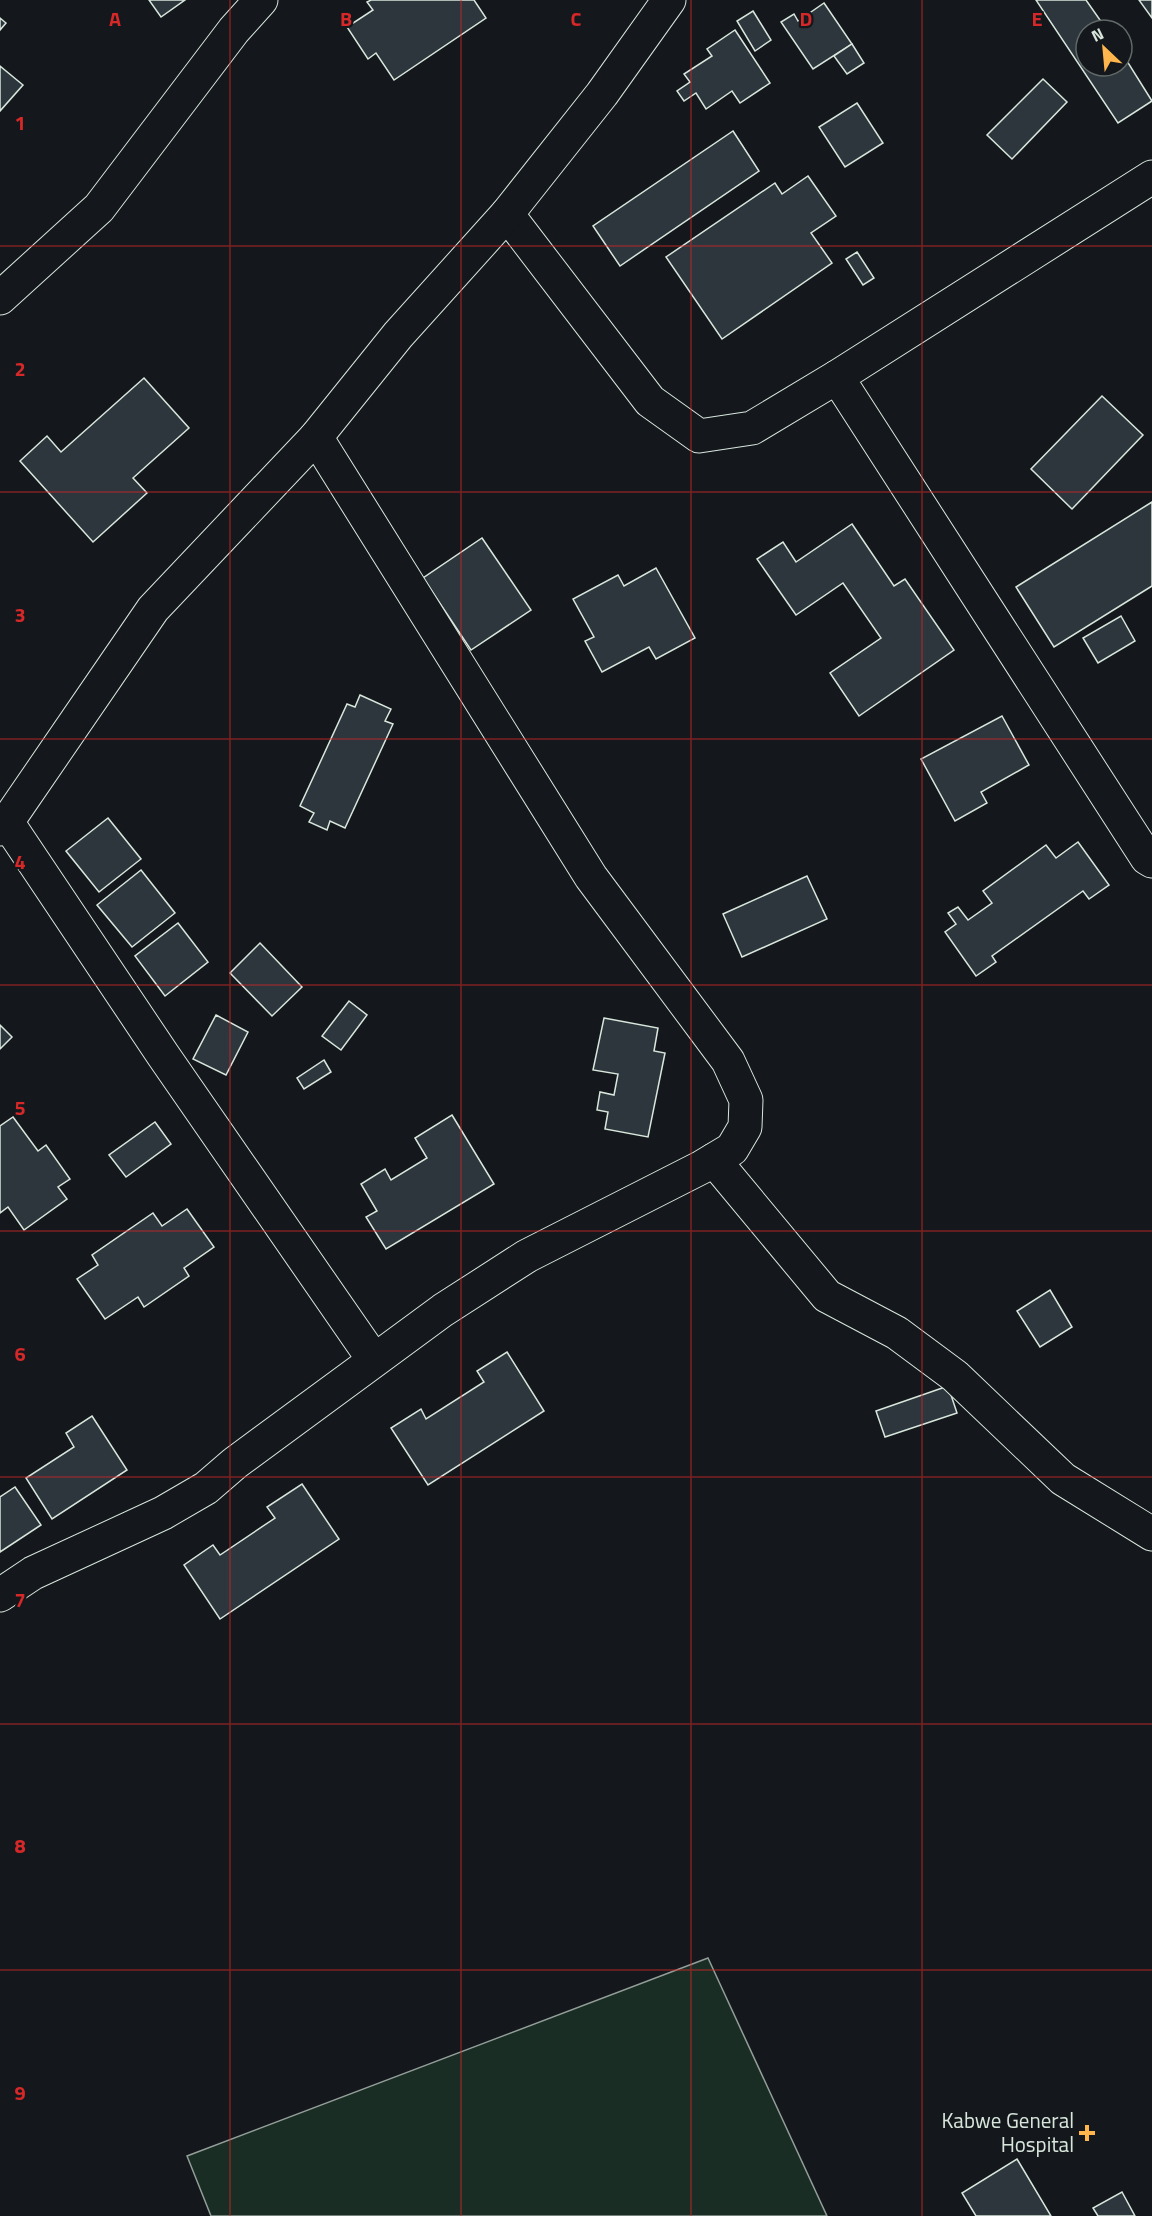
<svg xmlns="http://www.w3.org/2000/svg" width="1152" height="2216" font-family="'Titillium Web',sans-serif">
<rect width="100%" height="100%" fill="#14181c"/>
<!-- green -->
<path fill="#1a2d24" stroke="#939e99" stroke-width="1.5" d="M708,1958L827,2216H211L187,2156Z"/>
<!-- building -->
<g fill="#2c363c" stroke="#d8e6dc" stroke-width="1.5">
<path d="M149,0H185L161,17Z"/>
<path d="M371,0H474L486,18L394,80L376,53L368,59L347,27L373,10L367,2Z"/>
<path d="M1036,0H1086L1107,30H1086V66H1122V53L1152,101L1118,123Z"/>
<path d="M1139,0H1152V18Z"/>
<path d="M824,3L852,44L813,69L781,22L794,14L798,21Z"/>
<path d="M753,11L771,40L755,51L737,21Z"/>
<path d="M0,18L6,23L0,30Z"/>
<path d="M735,30L770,83L740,103L732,91L706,109L696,93L684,101L677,91L690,82L684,74L712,56L707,49Z"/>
<path d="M852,44L864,63L847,74L834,56Z"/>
<path d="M0,66L23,85L0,111Z"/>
<path d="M1043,79L1067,102L1012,159L987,135Z"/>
<path d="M857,103L883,143L845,167L819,127Z"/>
<path d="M733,131L759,171L620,266L593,226Z"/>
<path d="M808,176L836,216L811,233L832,263L722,339L666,257L775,183L782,194Z"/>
<path d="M857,252L874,278L863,285L846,259Z"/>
<path d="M144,378L189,428L133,478L147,493L93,542L20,461L47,436L61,452Z"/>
<path d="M1102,396L1143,435L1072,509L1031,469Z"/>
<path d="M1152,502V586L1054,647L1016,587Z"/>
<path d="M852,524L894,586L905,579L954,650L859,716L830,673L881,638L843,583L796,615L757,559L783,542L796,562Z"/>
<path d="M482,538L531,610L471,650L423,578Z"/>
<path d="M656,568L695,638L656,659L649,647L602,672L585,641L594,637L573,599L618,575L624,586Z"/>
<path d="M1121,616L1135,641L1098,663L1083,638Z"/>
<path d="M360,695L391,709L385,721L393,724L345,828L330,821L327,830L309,822L314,813L300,806L347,704L355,707Z"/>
<path d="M1002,716L1029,765L981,792L987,803L955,821L921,759Z"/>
<path d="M108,818L141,859L99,892L66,851Z"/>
<path d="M1078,842L1109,885L1089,899L1083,891L992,956L996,962L976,976L945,932L956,924L948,913L958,907L968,920L992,903L983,891L1046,845L1056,858Z"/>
<path d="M141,870L175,913L132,947L97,905Z"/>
<path d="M807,876L827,919L742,957L723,914Z"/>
<path d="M178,923L208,962L165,996L135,956Z"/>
<path d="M260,943L302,987L272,1016L230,973Z"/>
<path d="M349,1001L367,1015L341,1050L322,1036Z"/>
<path d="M216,1015L248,1032L226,1075L193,1059Z"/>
<path d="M604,1018L658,1028L654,1051L665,1053L648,1137L605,1129L608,1112L597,1110L600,1092L614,1095L618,1074L593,1070Z"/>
<path d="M0,1025L12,1037L0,1049Z"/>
<path d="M324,1060L331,1072L304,1089L297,1078Z"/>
<path d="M452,1115L494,1184L386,1249L366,1217L377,1211L361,1184L385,1169L391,1180L427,1158L415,1138Z"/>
<path d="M13,1117L38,1151L46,1145L70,1179L58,1187L67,1199L24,1230L8,1207L0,1213V1126Z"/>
<path d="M155,1122L171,1144L126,1177L109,1155Z"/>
<path d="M187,1209L214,1247L184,1268L189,1276L144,1307L138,1297L105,1319L77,1279L98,1265L92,1255L153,1213L162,1226Z"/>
<path d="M1050,1290L1072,1327L1040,1347L1017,1311Z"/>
<path d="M507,1352L544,1411L428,1485L391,1428L421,1409L426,1419L484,1382L477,1371Z"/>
<path d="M948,1386L957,1413L885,1437L876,1411Z"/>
<path d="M92,1416L127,1470L52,1519L26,1478L74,1447L66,1433Z"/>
<path d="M302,1484L339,1539L220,1619L184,1565L213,1545L220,1555L275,1518L267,1507Z"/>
<path d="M15,1487L41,1525L0,1552V1497Z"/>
<path d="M1017,2159L1051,2216H976L962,2193Z"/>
<path d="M1122,2192L1135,2216H1098L1093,2208Z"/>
</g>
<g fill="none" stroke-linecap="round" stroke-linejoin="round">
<defs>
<g id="minor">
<path d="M1152,177L837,377L1147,858L1152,861"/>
<path d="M507,214L650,401L699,436L752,428L837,377"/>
<path d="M0,298L99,208L234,30L261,0"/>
<path d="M7,822L163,1055L374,1360"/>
<path d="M0,829L7,822L153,609L316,437L398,335L507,214L602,94L669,0"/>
<path d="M714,1160L827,1296L897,1333L955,1376L1063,1479L1152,1534"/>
<path d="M0,1595L33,1573L163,1513L206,1488L235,1463L443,1310L527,1256L702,1167L732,1149L745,1127L746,1100L728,1061L591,877L316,437"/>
</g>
</defs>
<!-- minor casing -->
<use href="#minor" stroke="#d8e6dc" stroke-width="35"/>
<!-- minor -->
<use href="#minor" stroke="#14181c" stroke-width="33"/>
</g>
<!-- grid -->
<path fill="none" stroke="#d62828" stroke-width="1.5" stroke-opacity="0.55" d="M230,0V2216M461,0V2216M691,0V2216M922,0V2216M0,246H1152M0,492H1152M0,739H1152M0,985H1152M0,1231H1152M0,1477H1152M0,1724H1152M0,1970H1152"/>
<!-- markers -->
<path fill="#ffb74d" stroke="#14181c" stroke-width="2" d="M1084 2124h6v6h6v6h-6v6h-6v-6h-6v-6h6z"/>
<g text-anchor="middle" stroke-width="4.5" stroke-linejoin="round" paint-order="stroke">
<!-- poi labels -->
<g font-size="21" fill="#d8e6dc" stroke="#14181c" text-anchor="end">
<text x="1074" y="2128">Kabwe General<tspan x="1074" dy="24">Hospital</tspan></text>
</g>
</g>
<g font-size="20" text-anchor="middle" font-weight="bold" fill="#d62828" stroke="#14181c" stroke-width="4.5" stroke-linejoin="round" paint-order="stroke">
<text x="115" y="26">A</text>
<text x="346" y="26">B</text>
<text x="576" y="26">C</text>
<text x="806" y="26">D</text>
<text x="1037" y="26">E</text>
<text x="20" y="130">1</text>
<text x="20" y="376">2</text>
<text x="20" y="622">3</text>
<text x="20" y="869">4</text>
<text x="20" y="1115">5</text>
<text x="20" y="1361">6</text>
<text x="20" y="1607">7</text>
<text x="20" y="1853">8</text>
<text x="20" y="2100">9</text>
</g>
<!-- north arrow -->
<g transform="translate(1104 48) rotate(334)"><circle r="28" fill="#14181c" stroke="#626a69" stroke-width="1.5"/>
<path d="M0-4.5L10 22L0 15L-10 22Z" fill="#ffb74d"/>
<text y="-9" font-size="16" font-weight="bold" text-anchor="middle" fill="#d8e6dc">N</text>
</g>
</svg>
